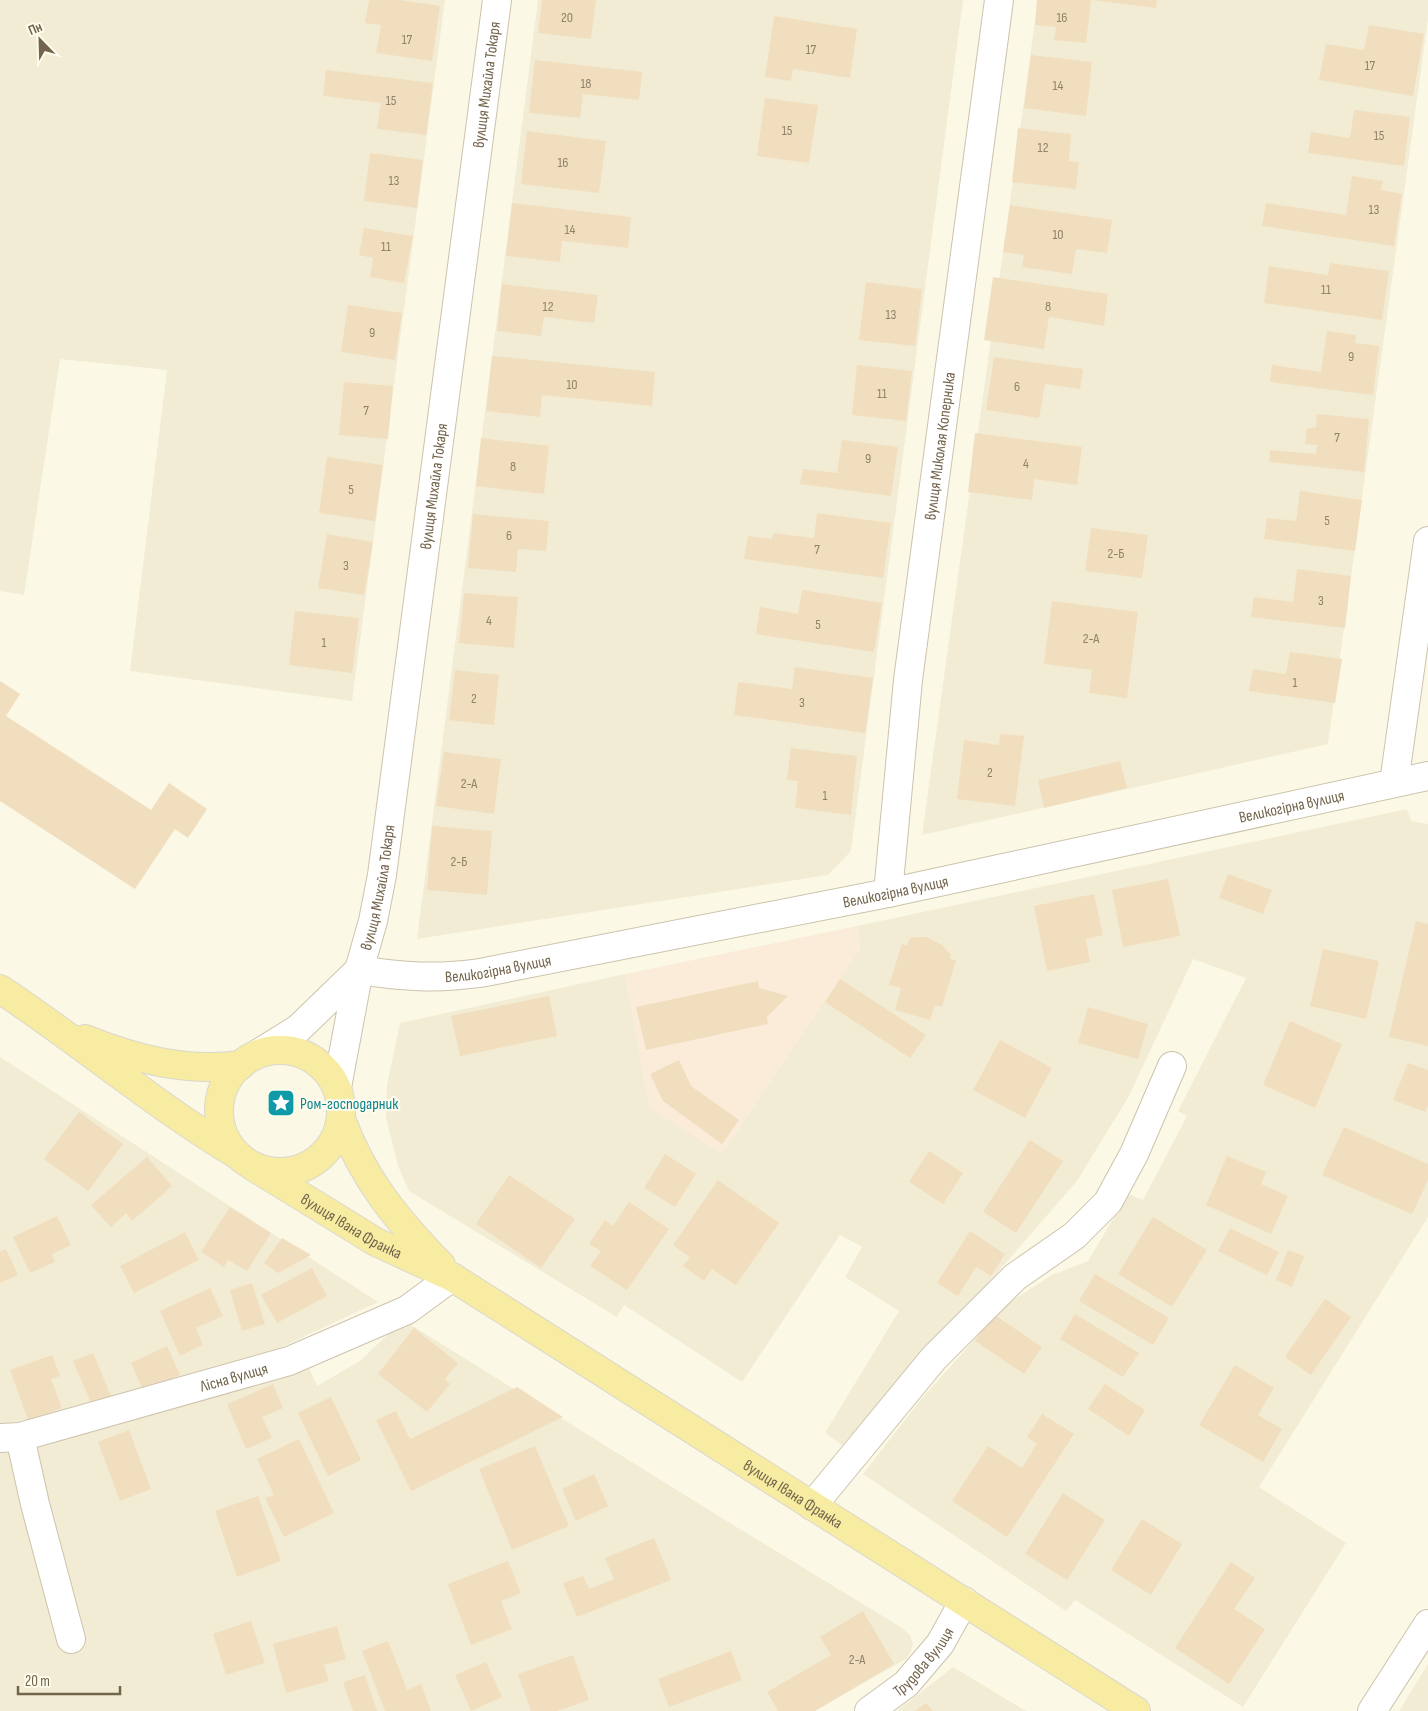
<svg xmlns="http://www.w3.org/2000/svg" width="1428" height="1711" font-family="'Sofia Sans Condensed',sans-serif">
<rect width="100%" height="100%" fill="#fbf8e6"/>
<!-- residential -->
<g fill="#f3ecd4">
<path d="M0,0H445L352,701L130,671L167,370L60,359L24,595L0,591Z"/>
<path d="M538,0H963L851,851L828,875L417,939Z"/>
<path d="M1038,0H1428V19L1328,744L922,835Z"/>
<path d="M1407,809L1411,821L1428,824V1217L1259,1487L1346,1543L1243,1707L1075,1600L1066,1611L863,1474L919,1402L1004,1306L1052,1275L1088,1261L1128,1194L1143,1200L1187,1116L1178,1111L1246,978L1193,959L1129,1096L1077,1181L976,1297L842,1445L825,1433L899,1311L845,1277L862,1247L840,1235L742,1382L624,1305L617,1317L409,1191L398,1166L386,1118L387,1085L400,1023L625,974L650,1109L860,950L857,926Z"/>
<path d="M0,1057L378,1302L273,1351L83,1407L0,1425Z"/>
<path d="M403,1320L730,1523L899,1626L910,1635L913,1644L911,1652L906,1659L815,1711H0V1450L32,1444L307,1363L317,1386L360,1361Z"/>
<path d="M1428,1664V1711H1399Z"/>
<path d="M953,1667L1026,1711H897Z"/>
</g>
<!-- commercial -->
<path fill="#fbecda" d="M857,926L860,949L722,1154L650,1109L625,974Z"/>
<!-- building -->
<g fill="#f0debf">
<path d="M369,0H400L440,6L432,61L376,53L381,25L365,23Z"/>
<path d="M542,0H596L591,39L538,33Z"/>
<path d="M1037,0H1091L1086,43L1054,40L1056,27L1035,25Z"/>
<path d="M1092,0H1157L1156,8Z"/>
<path d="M774,16L857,29L850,78L793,69L791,81L765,77Z"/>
<path d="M1369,25L1424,34L1413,96L1319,80L1326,44L1364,50Z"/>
<path d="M1031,55L1092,62L1086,116L1024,108Z"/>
<path d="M535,60L642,72L639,100L583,94L580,118L529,113Z"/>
<path d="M326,70L433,83L426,135L377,129L381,103L323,96Z"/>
<path d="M765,98L818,105L809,163L757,156Z"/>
<path d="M1354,110L1410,117L1404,166L1308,153L1311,132L1350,138Z"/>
<path d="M1018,128L1071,134L1069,161L1079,162L1076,189L1012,182Z"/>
<path d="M527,131L606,141L599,193L521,184Z"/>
<path d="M370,153L423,160L417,208L364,201Z"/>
<path d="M1352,176L1383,181L1381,190L1402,194L1394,246L1262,226L1266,203L1346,215Z"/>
<path d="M512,203L631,217L628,248L562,241L560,262L506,256Z"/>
<path d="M1010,205L1112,220L1107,253L1076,249L1072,274L1022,267L1024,255L1003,252Z"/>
<path d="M364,228L413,236L404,283L370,277L373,258L359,255Z"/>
<path d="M1330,263L1389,271L1382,320L1264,303L1269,266L1328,275Z"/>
<path d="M993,277L1108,294L1104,326L1049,317L1044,349L984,340Z"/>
<path d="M866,282L922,289L915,346L859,340Z"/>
<path d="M502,284L598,295L594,323L544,317L541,336L497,331Z"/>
<path d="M348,305L402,313L395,360L341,352Z"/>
<path d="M1327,331L1356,335L1355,343L1379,346L1373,395L1270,382L1272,365L1321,372Z"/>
<path d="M492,356L655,372L652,406L542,395L540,417L486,411Z"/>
<path d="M994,357L1083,369L1080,389L1045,384L1039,418L986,410Z"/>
<path d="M857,365L912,371L906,421L852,415Z"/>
<path d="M344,382L393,386L388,439L339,435Z"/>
<path d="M1317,414L1369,419L1364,472L1269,462L1270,450L1316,454L1317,445L1305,444L1307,429L1316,427Z"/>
<path d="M975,433L1082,447L1077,485L1034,479L1032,500L968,492Z"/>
<path d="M481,438L549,446L544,494L476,486Z"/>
<path d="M842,440L898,447L891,496L800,484L803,469L837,473Z"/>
<path d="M327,457L383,465L375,521L319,513Z"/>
<path d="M1300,491L1362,500L1355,551L1264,539L1267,518L1296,521Z"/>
<path d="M817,513L891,523L883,578L744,559L748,536L772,539L773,533L814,538Z"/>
<path d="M473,514L549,521L546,551L518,549L516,572L468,568Z"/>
<path d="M1091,528L1148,535L1142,578L1085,571Z"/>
<path d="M327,534L373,542L364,595L318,588Z"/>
<path d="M1297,569L1351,576L1345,628L1251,617L1254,597L1293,602Z"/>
<path d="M802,590L882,603L874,652L756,634L760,607L798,614Z"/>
<path d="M464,593L518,597L514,648L459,643Z"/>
<path d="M1052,601L1138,612L1127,698L1089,693L1092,670L1044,664Z"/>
<path d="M295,611L359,618L352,673L289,665Z"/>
<path d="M1290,652L1342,659L1335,703L1249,691L1253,669L1286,674Z"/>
<path d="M795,667L873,678L865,733L734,715L738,682L792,689Z"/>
<path d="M455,670L499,675L494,725L449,720Z"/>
<path d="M0,681L20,694L6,716L151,810L169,783L207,809L188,838L175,829L135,889L0,801Z"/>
<path d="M1000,734L1024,736L1015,806L957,799L964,740L999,745Z"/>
<path d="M791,748L857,756L851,815L795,808L798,781L787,780Z"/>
<path d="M444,752L501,759L494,814L436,806Z"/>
<path d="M1120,761L1127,788L1044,808L1038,780Z"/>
<path d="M432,826L492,831L487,895L427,890Z"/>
<path d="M1228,874L1272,890L1263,914L1219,898Z"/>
<path d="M1168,879L1180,936L1123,947L1112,890Z"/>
<path d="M1094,894L1103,935L1086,939L1090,962L1047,971L1034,906Z"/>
<path d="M1416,921L1428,924V1046L1389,1037Z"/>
<path d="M918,937H927L942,945L951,955L950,959L956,960L942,1007L935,1005L930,1020L895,1010L901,988L889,985L902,944L907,946L910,938Z"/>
<path d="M1323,949L1379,961L1366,1019L1310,1006Z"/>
<path d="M840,979L926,1035L910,1058L825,1002Z"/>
<path d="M758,981L759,988L788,996L767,1017L768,1024L646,1050L636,1007Z"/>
<path d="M549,996L557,1036L460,1056L451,1016Z"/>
<path d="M1088,1007L1148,1024L1138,1059L1078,1043Z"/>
<path d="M1290,1021L1342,1044L1315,1108L1263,1085Z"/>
<path d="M1000,1040L1052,1068L1025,1118L973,1090Z"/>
<path d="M679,1060L691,1086L739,1120L722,1144L663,1101L650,1074Z"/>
<path d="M1408,1063L1428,1070V1105L1425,1112L1393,1100Z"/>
<path d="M79,1112L123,1144L88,1191L44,1159Z"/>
<path d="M1344,1127L1428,1164V1180L1412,1214L1322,1175Z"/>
<path d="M1030,1140L1063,1161L1016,1233L983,1212Z"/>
<path d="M929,1151L963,1173L943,1204L909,1182Z"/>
<path d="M665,1154L696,1174L675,1207L644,1188Z"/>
<path d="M1227,1156L1266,1172L1261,1184L1288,1196L1271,1234L1206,1205Z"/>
<path d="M147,1157L172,1186L132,1221L126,1213L111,1227L91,1205Z"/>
<path d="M509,1175L575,1219L541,1268L476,1224Z"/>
<path d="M718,1180L779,1223L736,1285L712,1269L704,1281L683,1266L690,1257L673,1245Z"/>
<path d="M629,1202L669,1229L627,1290L590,1266L601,1251L589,1244L605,1220L613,1226Z"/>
<path d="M230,1207L271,1233L247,1271L228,1260L224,1267L201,1252Z"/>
<path d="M57,1216L71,1245L52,1254L55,1262L30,1273L13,1237Z"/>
<path d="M1153,1217L1207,1250L1172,1307L1118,1274Z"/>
<path d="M1230,1228L1279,1252L1267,1275L1218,1251Z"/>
<path d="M970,1231L1005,1254L991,1276L976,1267L958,1296L937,1283Z"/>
<path d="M185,1232L199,1260L134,1293L120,1266Z"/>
<path d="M282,1238L311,1255L278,1273L264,1263Z"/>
<path d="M6,1249L18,1275L0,1283V1252Z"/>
<path d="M1288,1250L1304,1256L1292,1287L1276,1280Z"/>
<path d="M312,1268L327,1296L277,1323L261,1295Z"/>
<path d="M1095,1274L1169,1318L1153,1345L1079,1301Z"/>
<path d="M252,1283L265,1324L242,1331L230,1290Z"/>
<path d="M210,1288L223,1316L196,1328L203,1345L180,1356L160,1311Z"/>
<path d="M1325,1299L1351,1317L1311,1375L1285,1357Z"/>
<path d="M993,1314L1042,1347L1024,1374L975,1341Z"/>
<path d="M1075,1314L1139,1353L1123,1377L1060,1339Z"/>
<path d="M414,1328L458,1363L445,1379L450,1384L427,1412L378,1374Z"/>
<path d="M167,1346L180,1375L144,1392L131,1363Z"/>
<path d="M93,1353L111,1396L92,1405L73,1361Z"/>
<path d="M52,1355L60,1376L51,1379L62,1408L28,1420L10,1370Z"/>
<path d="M1235,1365L1274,1388L1258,1415L1282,1429L1263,1462L1199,1425Z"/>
<path d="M273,1384L283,1408L262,1417L272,1438L246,1449L227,1404Z"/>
<path d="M1105,1384L1145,1410L1129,1436L1088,1409Z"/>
<path d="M517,1387L563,1417L411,1491L376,1420L396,1411L410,1439Z"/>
<path d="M331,1397L361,1460L328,1476L298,1413Z"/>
<path d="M1042,1414L1074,1434L1007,1537L952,1501L988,1446L1022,1468L1037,1444L1027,1437Z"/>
<path d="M129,1430L151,1489L120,1501L98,1442Z"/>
<path d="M299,1439L334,1513L284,1537L265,1498L274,1495L257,1459Z"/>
<path d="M535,1446L569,1526L512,1550L479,1469Z"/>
<path d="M594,1474L608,1506L576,1521L562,1489Z"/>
<path d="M1063,1493L1105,1520L1067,1580L1025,1554Z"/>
<path d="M258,1496L281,1561L237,1577L215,1511Z"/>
<path d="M1142,1519L1182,1544L1151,1595L1111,1570Z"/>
<path d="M654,1538L671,1580L577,1617L563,1583L583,1576L589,1589L614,1579L605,1558Z"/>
<path d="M508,1561L521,1593L501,1601L512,1629L471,1645L448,1584Z"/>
<path d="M1231,1562L1255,1578L1234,1609L1265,1629L1229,1684L1175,1648Z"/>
<path d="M863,1611L894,1664L815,1711H778L767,1692L831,1655L820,1637Z"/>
<path d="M251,1621L265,1663L226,1675L213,1634Z"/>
<path d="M337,1626L346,1659L324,1665L329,1681L286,1693L273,1644Z"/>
<path d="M388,1641L407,1690L421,1684L431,1711H385L362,1651Z"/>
<path d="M731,1651L742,1680L669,1707L658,1679Z"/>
<path d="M573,1655L589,1700L557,1711H531L518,1674Z"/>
<path d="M486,1662L502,1697L471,1711L455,1675Z"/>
<path d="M365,1675L377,1711H353L343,1682Z"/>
<path d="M926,1703L933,1711H915Z"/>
</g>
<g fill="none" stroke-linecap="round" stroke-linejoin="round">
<defs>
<g id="minor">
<path d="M1394,783L1428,541"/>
<path id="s1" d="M888,893L908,680L999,0"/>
<path id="s2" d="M359,970C404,977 436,979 480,973L888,893L1428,776"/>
<path d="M256,1055L298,1029L359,970"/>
<path id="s3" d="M337,1087L359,970L373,921L382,875L497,0"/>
<path d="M20,1437L35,1504L71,1639"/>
<path id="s4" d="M0,1438L20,1437L289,1361L407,1310L452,1277"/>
<path d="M812,1506L934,1358L1015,1277L1074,1236L1108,1202L1134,1154L1172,1066"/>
<path id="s5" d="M869,1711L906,1684L940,1644L964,1601"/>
<path d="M1372,1711L1428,1624"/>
</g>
<g id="major">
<path d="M0,989C80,1042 153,1104 236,1154"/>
<path d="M85,1039C137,1060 186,1072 241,1065"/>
<circle cx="280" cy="1111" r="61"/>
<path d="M341,1119C363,1179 397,1220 441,1265"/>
<path id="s6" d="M254,1167L376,1242L452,1277L1136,1711"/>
</g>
</defs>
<!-- minor casing -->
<use href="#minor" stroke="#cdc3ac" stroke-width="30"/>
<!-- major casing -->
<use href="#major" stroke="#dbd7d0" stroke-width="30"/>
<!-- minor -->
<use href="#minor" stroke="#fff" stroke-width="28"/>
<!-- major -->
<use href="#major" stroke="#f7eca1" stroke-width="28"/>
</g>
<!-- icons -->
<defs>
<symbol id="sight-square" viewBox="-11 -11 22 22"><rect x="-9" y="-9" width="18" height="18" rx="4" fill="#0f9aa8" stroke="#fefcec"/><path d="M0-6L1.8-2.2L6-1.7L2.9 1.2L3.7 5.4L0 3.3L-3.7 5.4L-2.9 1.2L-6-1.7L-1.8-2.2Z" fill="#fff"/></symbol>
</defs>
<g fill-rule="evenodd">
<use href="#sight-square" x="265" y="1087" width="32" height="32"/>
</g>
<g text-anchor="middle" stroke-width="4.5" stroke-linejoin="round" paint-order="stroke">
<!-- number labels -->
<g font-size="14" fill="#928269">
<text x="567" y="22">20</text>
<text x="1062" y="22">16</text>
<text x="407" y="44">17</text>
<text x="811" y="54">17</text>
<text x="1370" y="70">17</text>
<text x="586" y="88">18</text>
<text x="1058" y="90">14</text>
<text x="391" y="105">15</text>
<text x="787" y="135">15</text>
<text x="1379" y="140">15</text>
<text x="1043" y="152">12</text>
<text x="563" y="167">16</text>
<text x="394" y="185">13</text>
<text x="1374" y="214">13</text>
<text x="570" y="234">14</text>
<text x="1058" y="239">10</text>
<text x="386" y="251">11</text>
<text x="1326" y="294">11</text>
<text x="548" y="311">12</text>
<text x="1048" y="311">8</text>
<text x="891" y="319">13</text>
<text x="372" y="337">9</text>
<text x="1351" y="361">9</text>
<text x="572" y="389">10</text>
<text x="1017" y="391">6</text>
<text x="882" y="398">11</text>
<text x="366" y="415">7</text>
<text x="1337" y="442">7</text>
<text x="868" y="463">9</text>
<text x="1026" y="468">4</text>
<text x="513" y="471">8</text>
<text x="351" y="494">5</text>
<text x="1327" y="525">5</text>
<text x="509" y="540">6</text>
<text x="817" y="554">7</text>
<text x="1116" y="558">2-Б</text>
<text x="346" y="570">3</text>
<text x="1321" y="605">3</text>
<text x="489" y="625">4</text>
<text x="818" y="629">5</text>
<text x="1091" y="643">2-А</text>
<text x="324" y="647">1</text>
<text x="1295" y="687">1</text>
<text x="474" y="703">2</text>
<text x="802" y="707">3</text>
<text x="990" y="777">2</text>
<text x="469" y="788">2-А</text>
<text x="825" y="800">1</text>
<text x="459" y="866">2-Б</text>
<text x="857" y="1664">2-А</text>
</g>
<!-- street labels -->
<g font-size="16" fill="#73644c" stroke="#fefcec">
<text dy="6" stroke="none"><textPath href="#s3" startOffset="1014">вулиця Михайла Токаря</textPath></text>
<text dy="6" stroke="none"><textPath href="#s1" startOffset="450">вулиця Миколая Коперника</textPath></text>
<text dy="6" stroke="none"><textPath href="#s3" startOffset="609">вулиця Михайла Токаря</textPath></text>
<text dy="6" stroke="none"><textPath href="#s2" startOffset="950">Великогірна вулиця</textPath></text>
<text dy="6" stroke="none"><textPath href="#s3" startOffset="204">вулиця Михайла Токаря</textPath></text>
<text dy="6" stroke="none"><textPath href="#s2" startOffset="545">Великогірна вулиця</textPath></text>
<text dy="6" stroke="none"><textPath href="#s2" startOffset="140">Великогірна вулиця</textPath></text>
<text dy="6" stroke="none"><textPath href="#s6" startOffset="114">вулиця Івана Франка</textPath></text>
<text dy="6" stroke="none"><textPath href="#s4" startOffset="242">Лісна вулиця</textPath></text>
<text dy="6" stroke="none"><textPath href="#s6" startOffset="631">вулиця Івана Франка</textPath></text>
<text dy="6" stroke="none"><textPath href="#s5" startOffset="74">Трудова вулиця</textPath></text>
</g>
<!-- culture labels -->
<g font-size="16" fill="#0d838f" stroke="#fefcec" text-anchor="start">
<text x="300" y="1109">Ром-господарник</text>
</g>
</g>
<!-- north arrow -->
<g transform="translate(40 40) rotate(337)" stroke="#fefcec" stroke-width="4" paint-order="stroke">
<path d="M0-4L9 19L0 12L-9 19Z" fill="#73644c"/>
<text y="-8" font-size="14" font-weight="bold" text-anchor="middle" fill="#73644c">Пн</text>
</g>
<!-- scale -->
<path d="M18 1686v8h102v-8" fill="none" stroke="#73644c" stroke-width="2.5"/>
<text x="25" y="1686" font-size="15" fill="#73644c" stroke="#fefcec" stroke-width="4" paint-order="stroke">20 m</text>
</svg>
